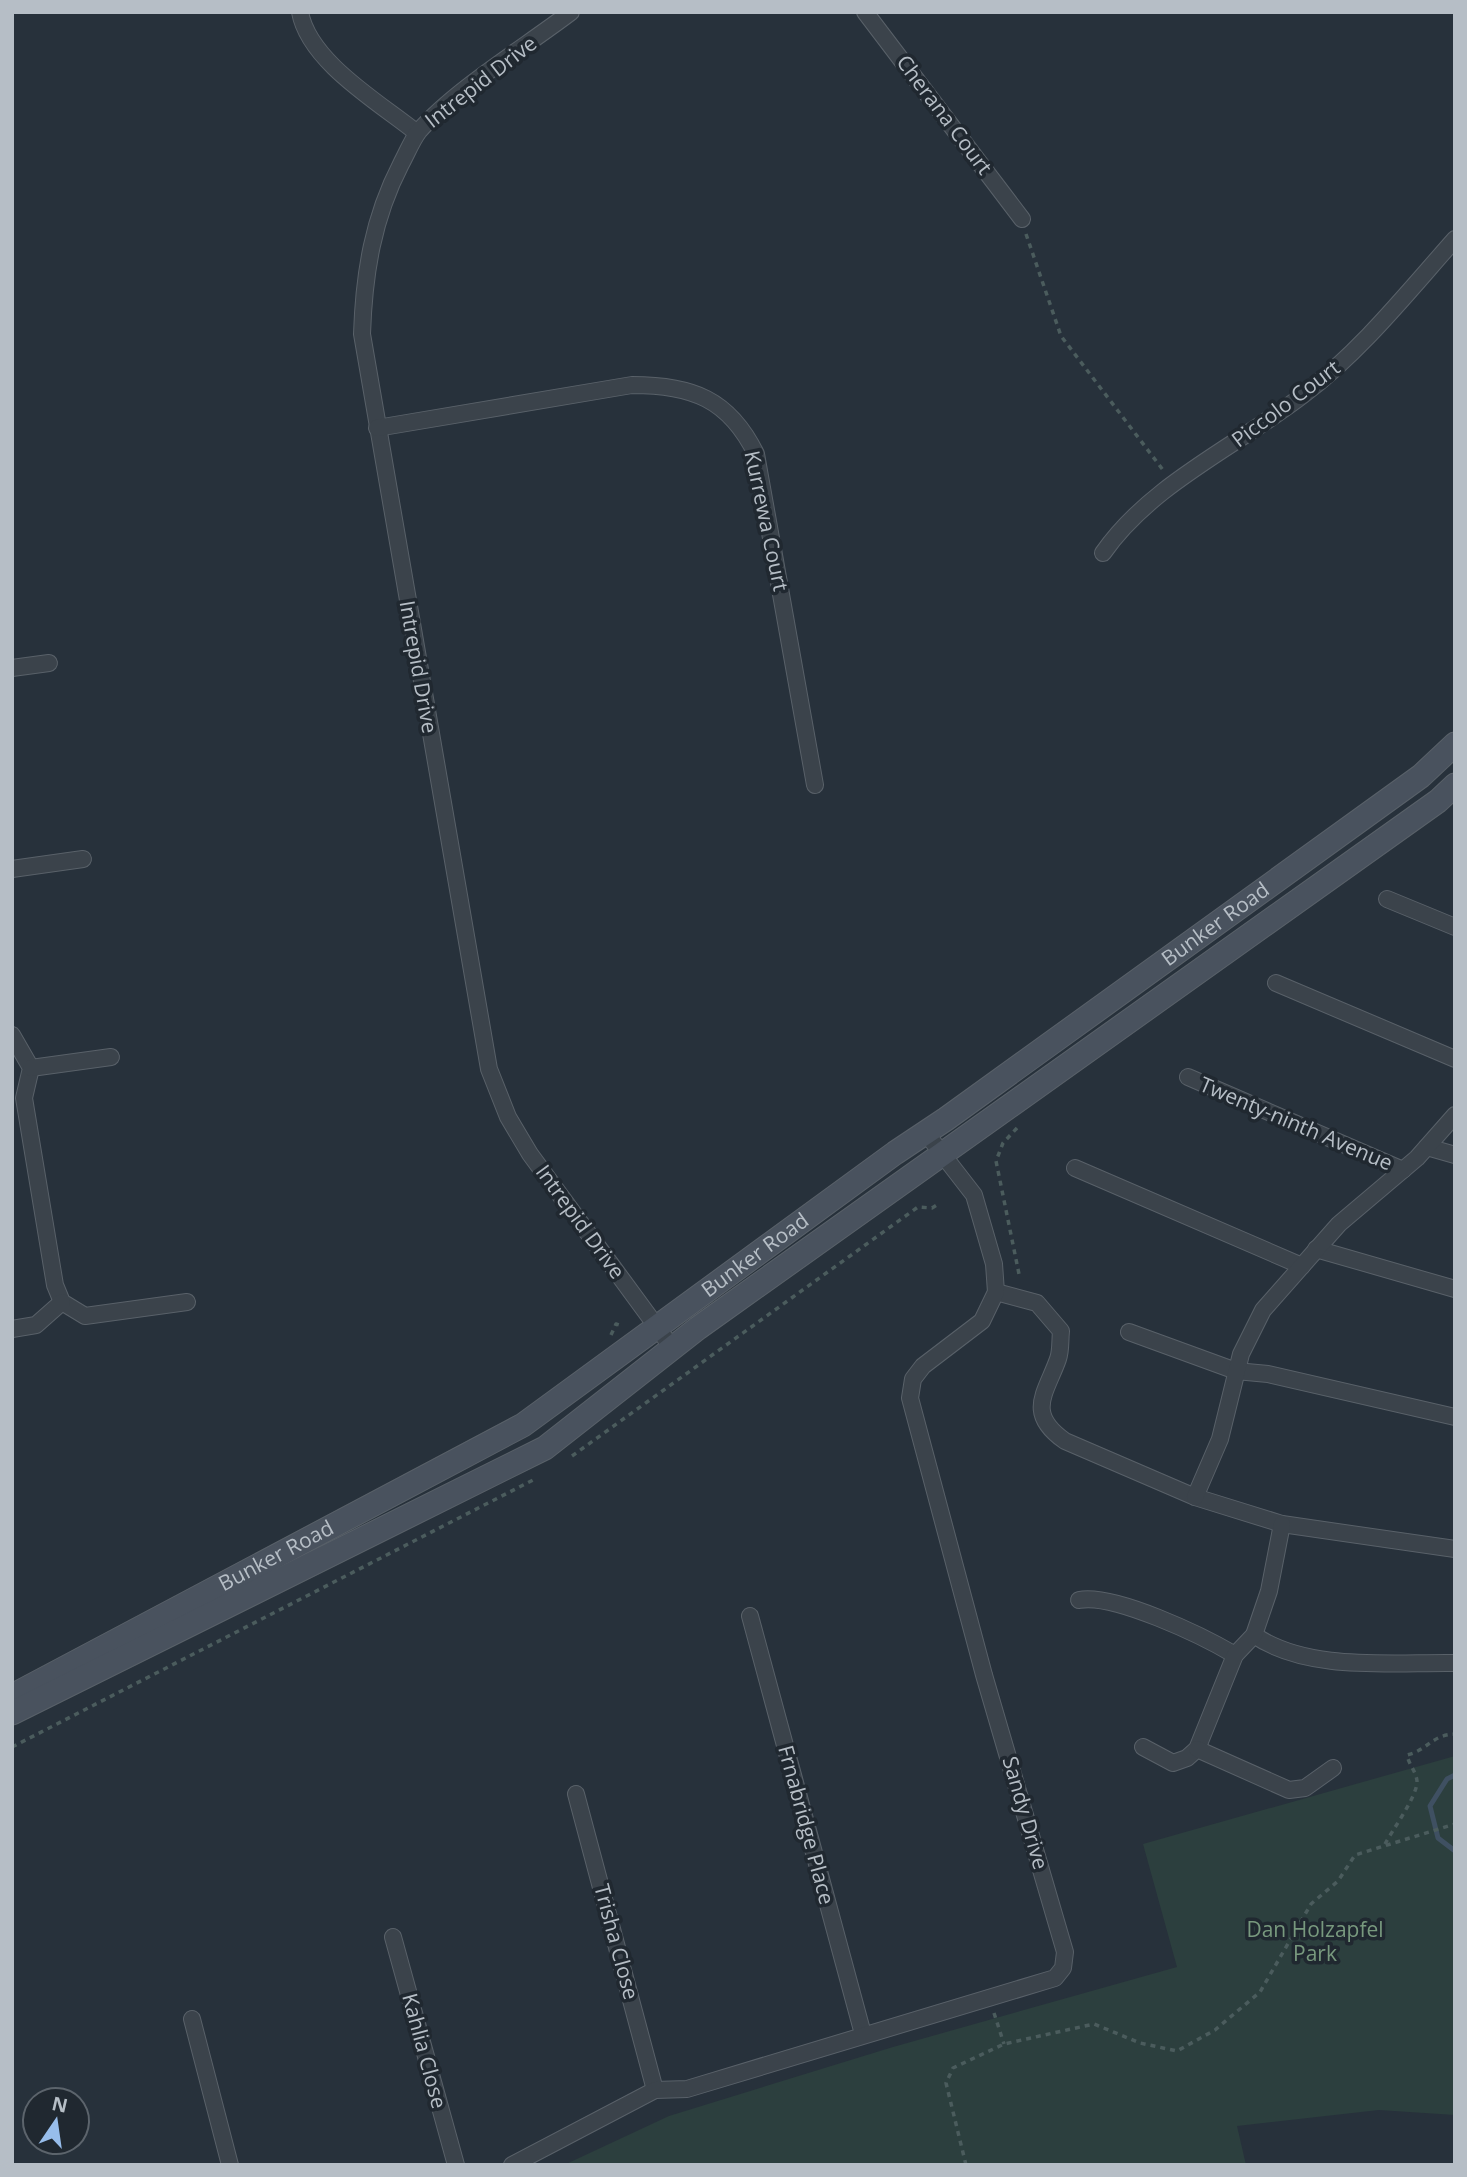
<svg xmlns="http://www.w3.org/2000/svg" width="1467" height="2177" font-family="'Open Sans',sans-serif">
<rect width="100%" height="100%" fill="#27313b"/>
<!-- park -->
<path fill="#2c3f3e" d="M1455,1756V2115L1379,2110L1237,2126L1246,2165H564L669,2116L893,2047L1177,1967L1143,1844Z"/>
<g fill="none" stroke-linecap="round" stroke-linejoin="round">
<!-- stream -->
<path stroke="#3f5062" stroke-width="5" d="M1455,1775L1447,1779L1430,1806L1438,1838L1455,1851"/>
<defs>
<g id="minor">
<path d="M300,12C309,62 380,103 417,133"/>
<path d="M571,12C525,47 456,89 419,131C412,140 407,153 401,164C373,218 364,273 362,334L489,1069L508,1117L530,1154L673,1349"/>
<path d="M865,12L1022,219"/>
<path d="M377,428L632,385C692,385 729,399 756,454L815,785"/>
<path d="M1103,553C1151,484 1237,446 1303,395C1361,351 1407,293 1455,239"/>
<path d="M12,668L49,663"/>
<path d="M12,869L83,859"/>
<path d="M1387,899L1455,927"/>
<path d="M1276,983L1455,1059"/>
<path d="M12,1035L31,1068L24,1098L55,1285L62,1302L85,1316L187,1302"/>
<path d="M31,1068L111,1057"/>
<path d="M1188,1077L1403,1170"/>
<path d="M1427,1147L1455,1155"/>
<path d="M1075,1168L1302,1266"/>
<path d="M1316,1249L1455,1289"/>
<path d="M996,1292L1037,1303L1061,1331C1060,1340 1061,1351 1058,1359C1046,1393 1025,1413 1065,1441L1195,1497L1282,1524L1455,1549"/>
<path d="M12,1329L36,1325L62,1302"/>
<path d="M1129,1332L1236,1371L1268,1374L1455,1417"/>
<path d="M1195,1497L1220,1439L1241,1354L1263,1310L1339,1224L1417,1158L1455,1115"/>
<path d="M1079,1600C1114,1593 1203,1636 1235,1655"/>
<path d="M750,1616L863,2034"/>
<path d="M1254,1635C1307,1672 1392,1662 1455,1663"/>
<path d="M1143,1747L1173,1763L1187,1758L1197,1749L1235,1655L1254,1635L1269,1591L1282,1524"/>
<path d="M1197,1749L1289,1790L1305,1788L1333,1768"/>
<path d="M576,1794L655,2090"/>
<path d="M393,1937L456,2165"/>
<path d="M192,2019L230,2165"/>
<path d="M512,2165L655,2090L687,2089L1055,1978L1063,1968L1065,1952L984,1675L910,1398L913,1379L923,1366L982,1321L996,1292L994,1264L974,1195L926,1133"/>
</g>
<g id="secondary">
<path id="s1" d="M12,1696L523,1425L895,1153L946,1119L1421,776L1455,744"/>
<path d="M12,1713L545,1448L698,1328L1438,801L1455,785"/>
</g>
</defs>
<!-- minor casing -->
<use href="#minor" stroke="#596169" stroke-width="18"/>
<!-- secondary casing -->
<use href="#secondary" stroke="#596169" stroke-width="25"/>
<!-- path -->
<g stroke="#4b5c5d" stroke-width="3.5" stroke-dasharray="5 5" stroke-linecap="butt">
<path d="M1026,234L1061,336L1163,470"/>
<path d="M1017,1128L1003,1143L996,1161L1019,1274"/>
<path d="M611,1335L616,1324L622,1326"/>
<path d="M572,1456L918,1207L932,1208L940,1203"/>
<path d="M12,1747L533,1480"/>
<path d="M1385,1844C1393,1829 1418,1795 1417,1781C1416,1771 1409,1765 1407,1755C1428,1750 1431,1735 1455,1734"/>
<path d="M994,2013L1004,2044"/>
<path d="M966,2165L946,2083L953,2068L1004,2044L1094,2024L1140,2043L1177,2051L1215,2030L1260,1992L1311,1904L1338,1881L1355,1855L1455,1824"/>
</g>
<!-- minor -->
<use href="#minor" stroke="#3b434b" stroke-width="16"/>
<!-- secondary -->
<use href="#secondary" stroke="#49525e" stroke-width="23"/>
</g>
<g text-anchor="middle" stroke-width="7" stroke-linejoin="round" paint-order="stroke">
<!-- street labels -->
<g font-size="21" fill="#b6bec6" stroke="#202830">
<text transform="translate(481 82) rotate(-38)" y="7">Intrepid Drive</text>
<text transform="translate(944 115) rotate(53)" y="7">Cherana Court</text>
<text transform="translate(1286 404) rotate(-37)" y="7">Piccolo Court</text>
<text transform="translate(766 521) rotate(78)" y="7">Kurrewa Court</text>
<text transform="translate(418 667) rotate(80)" y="7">Intrepid Drive</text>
<text dy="7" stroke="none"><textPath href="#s1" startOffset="1433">Bunker Road</textPath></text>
<text transform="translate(1296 1124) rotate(23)" y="7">Twenty-ninth Avenue</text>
<text transform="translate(580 1222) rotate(54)" y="7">Intrepid Drive</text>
<text dy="7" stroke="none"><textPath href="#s1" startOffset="866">Bunker Road</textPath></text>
<text dy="7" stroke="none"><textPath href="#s1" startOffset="299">Bunker Road</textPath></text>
<text transform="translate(1025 1813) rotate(74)" y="7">Sandy Drive</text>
<text transform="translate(806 1825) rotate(75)" y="7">Frnabridge Place</text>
<text transform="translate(616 1942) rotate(75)" y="7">Trisha Close</text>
<text transform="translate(424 2051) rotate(75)" y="7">Kahlia Close</text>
</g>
<!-- park labels -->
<g font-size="21" fill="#78997e" stroke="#202830">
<text x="1315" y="1937">Dan Holzapfel<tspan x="1315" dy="24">Park</tspan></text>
</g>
</g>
<!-- border -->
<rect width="1467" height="2177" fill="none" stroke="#b6bec6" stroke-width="28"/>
<!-- north arrow -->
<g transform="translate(56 2121) rotate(13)"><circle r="33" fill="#202830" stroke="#5c646c" stroke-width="2"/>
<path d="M0-5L12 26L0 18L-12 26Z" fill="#97bdeb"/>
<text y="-10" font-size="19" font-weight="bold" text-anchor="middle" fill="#b6bec6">N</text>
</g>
</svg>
